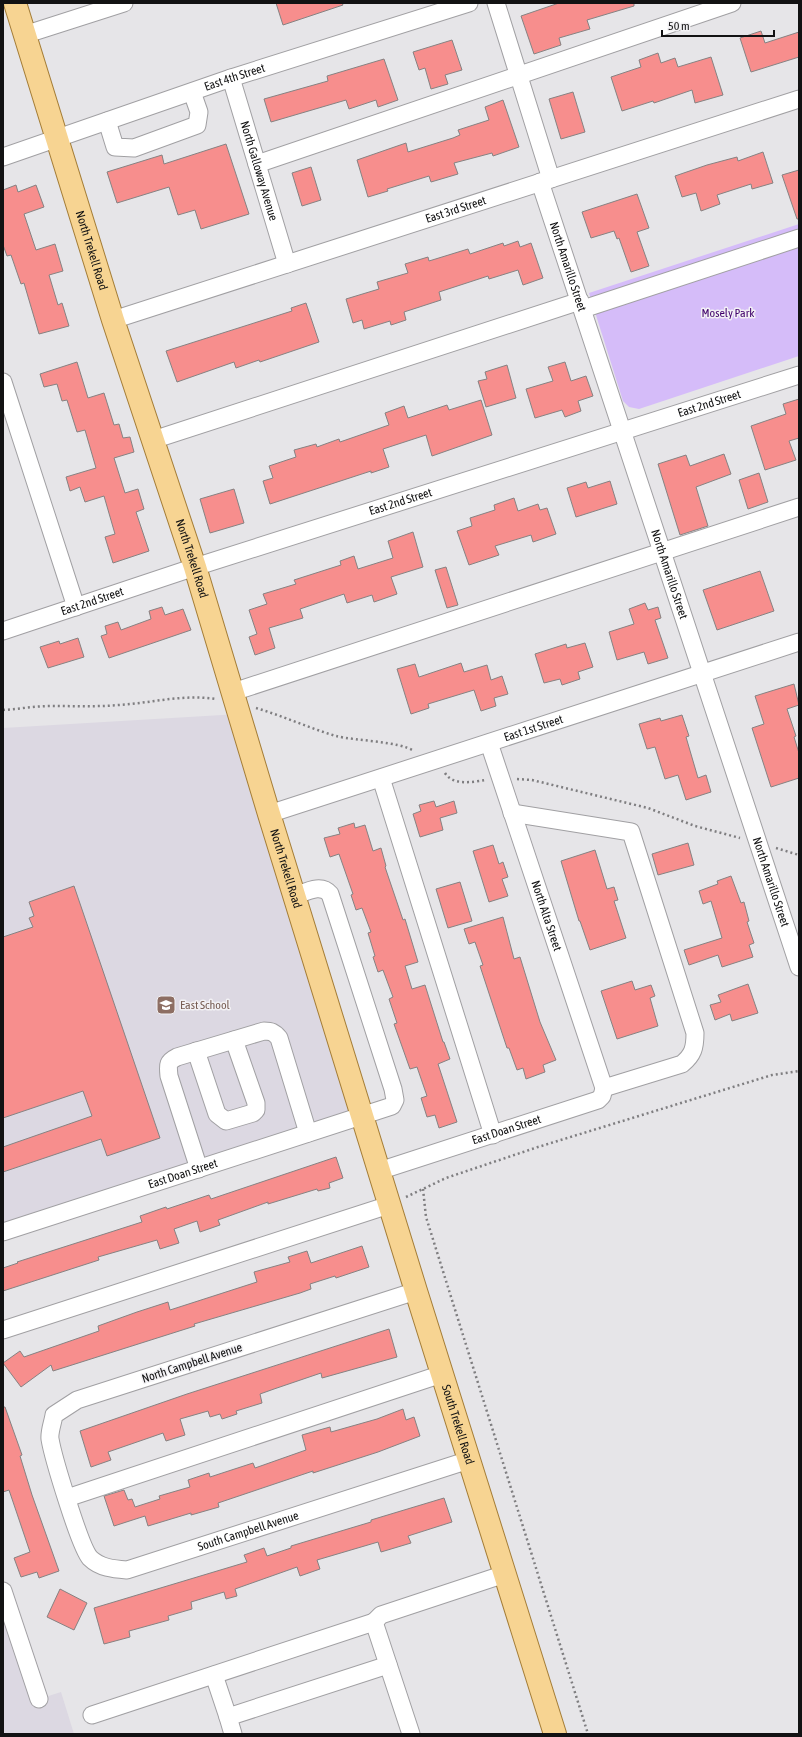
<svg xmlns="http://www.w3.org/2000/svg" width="802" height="1737" font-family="'Asap Condensed',sans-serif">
<rect width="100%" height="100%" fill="#e6e5e8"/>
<!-- built -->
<g fill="#dcd8e2">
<path d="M239,714L362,1115L3,1232V728Z"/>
<path d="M3,1591L39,1699L61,1692L74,1734H3Z"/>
</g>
<!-- green -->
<path fill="#d5bcf9" d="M799,224V356L639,409L629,407L623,401L589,293Z"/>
<!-- building -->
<g fill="#f78e8d" stroke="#868282">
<path d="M276,3H342L343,5L283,25Z"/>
<path d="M559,3H634V6L587,20L590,29L559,38L561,45L534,54L521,16Z"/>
<path d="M761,31L765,43L799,32V57L751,72L740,38Z"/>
<path d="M452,40L462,70L445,75L448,84L431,89L425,68L419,70L413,52Z"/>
<path d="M658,53L661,63L675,58L678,67L711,57L723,95L695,103L692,90L654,103L653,101L622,111L611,77L641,67L639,60Z"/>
<path d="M384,59L398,100L378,107L376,100L349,109L346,100L271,122L264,99L328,81L327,76Z"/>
<path d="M573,92L585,132L561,139L549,99Z"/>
<path d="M503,100L519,147L493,156L492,153L454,163L458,174L431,182L429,176L387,189L388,191L368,197L357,160L406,143L408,152L453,138L460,135L458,130L489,120L485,107Z"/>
<path d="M226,144L249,214L201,229L195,210L178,215L169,187L117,203L107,172L162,155L164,164Z"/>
<path d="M763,152L773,183L752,189L751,184L717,195L720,204L701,211L696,193L682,197L675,176L707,165L737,157L738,161Z"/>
<path d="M311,167L321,200L302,206L292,173Z"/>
<path d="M799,170V219H797L782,175Z"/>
<path d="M16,185L18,192L36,185L44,207L24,214L36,250L55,244L63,271L49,275L58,305L62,303L69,326L39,334L24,283L21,284L11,255L7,256L3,245V190Z"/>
<path d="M637,194L649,228L637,232L649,266L631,272L619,238L617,239L614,231L591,238L582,212Z"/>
<path d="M518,241L520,247L531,243L543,278L523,285L518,270L489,279L488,276L439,292L441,300L404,312L406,320L391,325L390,321L364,329L362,320L353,323L346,299L379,289L377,282L408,273L405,264L428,257L429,261L468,249L470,254L503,243L504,246Z"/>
<path d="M306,303L319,342L260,362L259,360L236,368L234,362L177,382L166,351L292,311L291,308Z"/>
<path d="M77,362L88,398L104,393L114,425L119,424L123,438L130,437L134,452L114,458L125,493L138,489L144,509L136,512L149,551L113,563L105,537L115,534L104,496L85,502L80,487L70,491L66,477L96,468L85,430L77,432L67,400L62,401L57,384L44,387L40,374Z"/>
<path d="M565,362L571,381L586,376L593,396L578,401L581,411L565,417L562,410L535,418L526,389L553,381L548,367Z"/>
<path d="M507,365L516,398L486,407L478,381L487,379L485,372Z"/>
<path d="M799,399V438L789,441L796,460L765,470L751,426L786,414L783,404Z"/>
<path d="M481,400L492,435L432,456L426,435L383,449L389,467L371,473V471L270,504L263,481L273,478L269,466L296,457L294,450L316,444L317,447L339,439L340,442L389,425L385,413L404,406L408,418L447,405L449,410Z"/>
<path d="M724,454L731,474L696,487L708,526L680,535L658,464L686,455L690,466Z"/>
<path d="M759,473L768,502L748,509L739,480Z"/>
<path d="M610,481L617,504L576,517L567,488L586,482L588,488Z"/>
<path d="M234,489L244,523L210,533L200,499Z"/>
<path d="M514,498L518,511L538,504L540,510L547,508L556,534L533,542L531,535L495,546L499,555L469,565L457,531L472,526L470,518L495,510L494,505Z"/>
<path d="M413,532L423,567L391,577L397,594L374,602L372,595L347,603L344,594L300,609L303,618L269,628L275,648L255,655L249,637L257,634L249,610L267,604L263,594L296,584L294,580L341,565L340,561L354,556L358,569L393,558L388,541Z"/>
<path d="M446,567L458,605L447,608L435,570Z"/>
<path d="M760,571L774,611L717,630L703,590Z"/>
<path d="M645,603L648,610L658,607L661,618L655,620L668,658L648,664L644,652L617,660L609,632L634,624L629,609Z"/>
<path d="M162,607L165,615L183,609L191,630L109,658L101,636L107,634L105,626L118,622L121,630L151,619L149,611Z"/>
<path d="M78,638L84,657L48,668L40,647L59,641L60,644Z"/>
<path d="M585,643L593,667L578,672L580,679L562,685L560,679L544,683L535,654L566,644L567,648Z"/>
<path d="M461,663L464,672L487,665L491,680L502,676L508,694L494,698L496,706L481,711L474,690L428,704L429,708L411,714L397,669L415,664L419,677Z"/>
<path d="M794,684L799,705L787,709L796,736L794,737L799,753V778L771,787L752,728L764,724L755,696Z"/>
<path d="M682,715L689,736L686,737L698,778L706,775L711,792L686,800L678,775L665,779L655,747L647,749L639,724L660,718L661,721Z"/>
<path d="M434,801L436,807L454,801L457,813L440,818L443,830L420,837L413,814L421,811L419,805Z"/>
<path d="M354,823L355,828L365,825L373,851L381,848L386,866L385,867L403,920L405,919L418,962L405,966L412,989L425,985L443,1042H444L450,1059L438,1064L457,1122L439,1128L435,1115L427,1117L421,1098L427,1096L417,1067L410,1069L399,1038L394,1024L397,1023L389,999L393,997L383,970L378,972L373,957L375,956L368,933L371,932L362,908L356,910L351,895L353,894L339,854L330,857L324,838L340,834L338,828Z"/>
<path d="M688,843L694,865L658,875L652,854Z"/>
<path d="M493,845L499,864L503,862L508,877L502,879L508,896L489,902L473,851Z"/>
<path d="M595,850L607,889L614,887L618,900L614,901L626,938L590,950L580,921H579L561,861Z"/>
<path d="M731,876L741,903L744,902L749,921L747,922L754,943L749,945L753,957L722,967L718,955L689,965L684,950L722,938L711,901L703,904L699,891L718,884L717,881Z"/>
<path d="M460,882L472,921L448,928L436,889Z"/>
<path d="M74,886L160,1138L107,1156L101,1139L3,1172V1147L92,1116L83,1091L3,1118V937L33,927L29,918L34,916L29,902Z"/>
<path d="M503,917L514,959L520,957L540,1022L556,1060L543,1065L545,1072L526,1079L523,1068L517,1070L509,1048H507L480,966L483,965L475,942L469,944L464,929Z"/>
<path d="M632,981L635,990L651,985L655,996L650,998L658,1026L617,1039L601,991Z"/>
<path d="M748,984L758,1013L732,1021L730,1014L715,1020L710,1005L721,1002L718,995Z"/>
<path d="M336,1157L343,1178L329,1183L330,1188L318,1191L317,1189L268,1204V1202L218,1220L220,1225L200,1232L197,1221L174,1229L179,1243L160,1249L157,1240L98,1257L99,1260L3,1291V1268L18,1263L17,1262L142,1222L140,1216L166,1207L167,1209L209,1195L211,1199Z"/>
<path d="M362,1246L369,1267L336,1278L335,1276L310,1284L311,1289L300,1293L194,1324L195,1326L53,1371L51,1365L21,1387L3,1363L20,1351L24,1357L99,1331L98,1326L137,1312L168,1302L170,1310L257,1282L254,1272L290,1262L288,1257L307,1251L311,1263Z"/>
<path d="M389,1329L397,1357L322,1378L321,1373L274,1389L260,1394L262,1403L236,1411L237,1414L222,1419L220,1414L210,1417L208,1411L180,1419L185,1435L166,1441L163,1433L108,1452L111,1460L91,1467L80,1431L187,1394Z"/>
<path d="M3,1407H5L22,1455L20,1456L32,1495L59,1571L39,1578L37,1572L21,1577L14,1558L30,1552L9,1490L3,1492Z"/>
<path d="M403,1409L406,1420L414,1417L420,1436L378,1452L313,1473V1471L218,1503L219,1507L191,1515V1513L148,1526L145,1516L114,1526L104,1496L124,1490L128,1500L132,1499L135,1507L160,1499L159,1496L190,1487L188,1480L209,1473L210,1477L253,1463L255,1468L306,1450L302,1435L330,1427L331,1432L377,1419Z"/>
<path d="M444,1498L452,1522L408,1536L411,1543L381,1552L378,1542L317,1560L320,1569L300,1576L297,1567L235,1589L237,1596L226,1599L224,1592L191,1602L192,1609L168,1616L169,1620L129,1631L130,1637L104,1644L94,1608L247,1562L244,1555L264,1548L267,1556L291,1548V1546L371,1522V1520Z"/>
<path d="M60,1589L87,1603L74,1630L47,1617Z"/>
</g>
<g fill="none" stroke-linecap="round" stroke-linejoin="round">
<defs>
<g id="minor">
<path d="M496,3L551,179"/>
<path d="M24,35L124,3"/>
<path id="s1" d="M231,78L287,264"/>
<path d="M107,121L115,147L134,148L197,125L199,112L192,92"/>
<path id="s2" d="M3,157L231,78L469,3"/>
<path d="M257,164L732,3"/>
<path id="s3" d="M540,182L799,967"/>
<path d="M583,309L799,238"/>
<path id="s4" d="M113,320L799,99"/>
<path d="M3,382L76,607"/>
<path d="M153,440L580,301"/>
<path id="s5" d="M3,631L195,567L799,375"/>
<path d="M233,692L799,507"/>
<path id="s6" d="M489,743L604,1088"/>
<path d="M381,778L493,1135"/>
<path d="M512,813L631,832L695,1033C695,1048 693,1055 682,1064L604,1088"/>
<path id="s7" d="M269,814L799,642"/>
<path d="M196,1051L217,1114L226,1121L253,1113L256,1110V1103L234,1040"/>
<path d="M199,1169L169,1076C168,1065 167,1062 177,1057L264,1031C271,1031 274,1032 279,1038L308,1133"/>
<path id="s8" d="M379,1171L598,1100L602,1096L604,1088"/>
<path id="s9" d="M3,1232L392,1106L395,1100L393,1089L330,894C321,883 306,892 294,896"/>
<path id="s10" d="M416,1291L77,1400L54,1415C53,1422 49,1432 50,1439C53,1457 80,1547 90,1558C100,1568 114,1569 127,1570L469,1460"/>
<path d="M3,1330L389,1205"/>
<path d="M67,1498L442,1374"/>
<path d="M3,1591L39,1699"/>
<path d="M374,1622L381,1615L505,1574"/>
<path d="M214,1675L228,1717"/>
<path d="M92,1715L374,1622L411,1734"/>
<path d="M233,1734L228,1717L388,1665"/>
</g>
<g id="major">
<path id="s11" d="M15,3L113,320L195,567L269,814L416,1291L555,1734"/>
</g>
</defs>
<!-- minor casing -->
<use href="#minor" stroke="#a1a0a3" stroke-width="19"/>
<!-- major casing -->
<use href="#major" stroke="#a47d37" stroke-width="24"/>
<!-- path -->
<g stroke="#7f7e80" stroke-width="2.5" stroke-dasharray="2 3" stroke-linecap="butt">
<path d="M256,708C283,716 309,728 336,736C356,741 398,741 414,751"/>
<path d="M3,710C19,709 35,706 52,706C74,706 96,707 119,705C151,703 183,694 216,699"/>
<path d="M445,773C453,786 473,782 486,780"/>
<path d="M517,779L532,780L648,808L695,826L740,838"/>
<path d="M776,848L799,855"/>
<path d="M423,1189L426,1217L588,1734"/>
<path d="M406,1197L446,1178L538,1147L772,1075L799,1071"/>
</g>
<!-- minor -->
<use href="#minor" stroke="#fff" stroke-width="17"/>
<!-- major -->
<use href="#major" stroke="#f7d492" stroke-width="22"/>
</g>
<!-- icons -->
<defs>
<symbol id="school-square" viewBox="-11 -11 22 22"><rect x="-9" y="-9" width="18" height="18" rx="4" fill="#8d6e63" stroke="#f3f2f5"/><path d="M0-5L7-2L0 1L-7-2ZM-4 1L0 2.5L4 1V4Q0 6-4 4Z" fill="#fff"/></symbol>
</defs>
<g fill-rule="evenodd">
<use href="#school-square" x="155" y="994" width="22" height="22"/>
</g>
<g text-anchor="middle" stroke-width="3" stroke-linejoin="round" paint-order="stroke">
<!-- street labels -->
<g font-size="12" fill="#121213" stroke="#f3f2f5">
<text dy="4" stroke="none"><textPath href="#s2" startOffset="245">East 4th Street</textPath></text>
<text dy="4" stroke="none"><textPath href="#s1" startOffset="97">North Galloway Avenue</textPath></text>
<text dy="4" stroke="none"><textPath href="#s4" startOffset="360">East 3rd Street</textPath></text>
<text dy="4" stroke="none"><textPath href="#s11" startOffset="259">North Trekell Road</textPath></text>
<text dy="4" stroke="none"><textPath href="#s3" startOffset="89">North Amarillo Street</textPath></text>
<text dy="4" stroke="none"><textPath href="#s5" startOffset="742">East 2nd Street</textPath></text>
<text dy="4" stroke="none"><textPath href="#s5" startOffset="418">East 2nd Street</textPath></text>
<text dy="4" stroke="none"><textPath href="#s11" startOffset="583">North Trekell Road</textPath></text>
<text dy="4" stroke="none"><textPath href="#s3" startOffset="413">North Amarillo Street</textPath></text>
<text dy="4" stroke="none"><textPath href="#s5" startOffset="94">East 2nd Street</textPath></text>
<text dy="4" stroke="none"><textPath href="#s7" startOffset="278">East 1st Street</textPath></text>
<text dy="4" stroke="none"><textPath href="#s11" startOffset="907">North Trekell Road</textPath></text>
<text dy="4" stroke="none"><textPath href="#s3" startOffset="737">North Amarillo Street</textPath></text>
<text dy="4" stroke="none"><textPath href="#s6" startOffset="182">North Alta Street</textPath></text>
<text dy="4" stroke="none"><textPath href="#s8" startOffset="134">East Doan Street</textPath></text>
<text dy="4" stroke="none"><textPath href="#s9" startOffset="189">East Doan Street</textPath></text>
<text transform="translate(192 1363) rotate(-18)" y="4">North Campbell Avenue</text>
<text dy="4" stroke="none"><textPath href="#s11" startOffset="1489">South Trekell Road</textPath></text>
<text dy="4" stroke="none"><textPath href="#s10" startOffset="701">South Campbell Avenue</textPath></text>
</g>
<!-- park labels -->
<g font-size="12" fill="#3f006b" stroke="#f3f2f5">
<text x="728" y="317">Mosely Park</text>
</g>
<!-- education labels -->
<g font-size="12" fill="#785e54" stroke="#f3f2f5" text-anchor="start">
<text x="180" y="1009">East School</text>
</g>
</g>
<!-- border -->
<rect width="802" height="1737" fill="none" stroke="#121213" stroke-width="8"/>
<!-- scale -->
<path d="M662 30v6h112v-6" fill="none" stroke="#121213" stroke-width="2"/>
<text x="668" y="30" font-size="12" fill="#121213" stroke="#f3f2f5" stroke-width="3" paint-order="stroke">50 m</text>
</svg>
